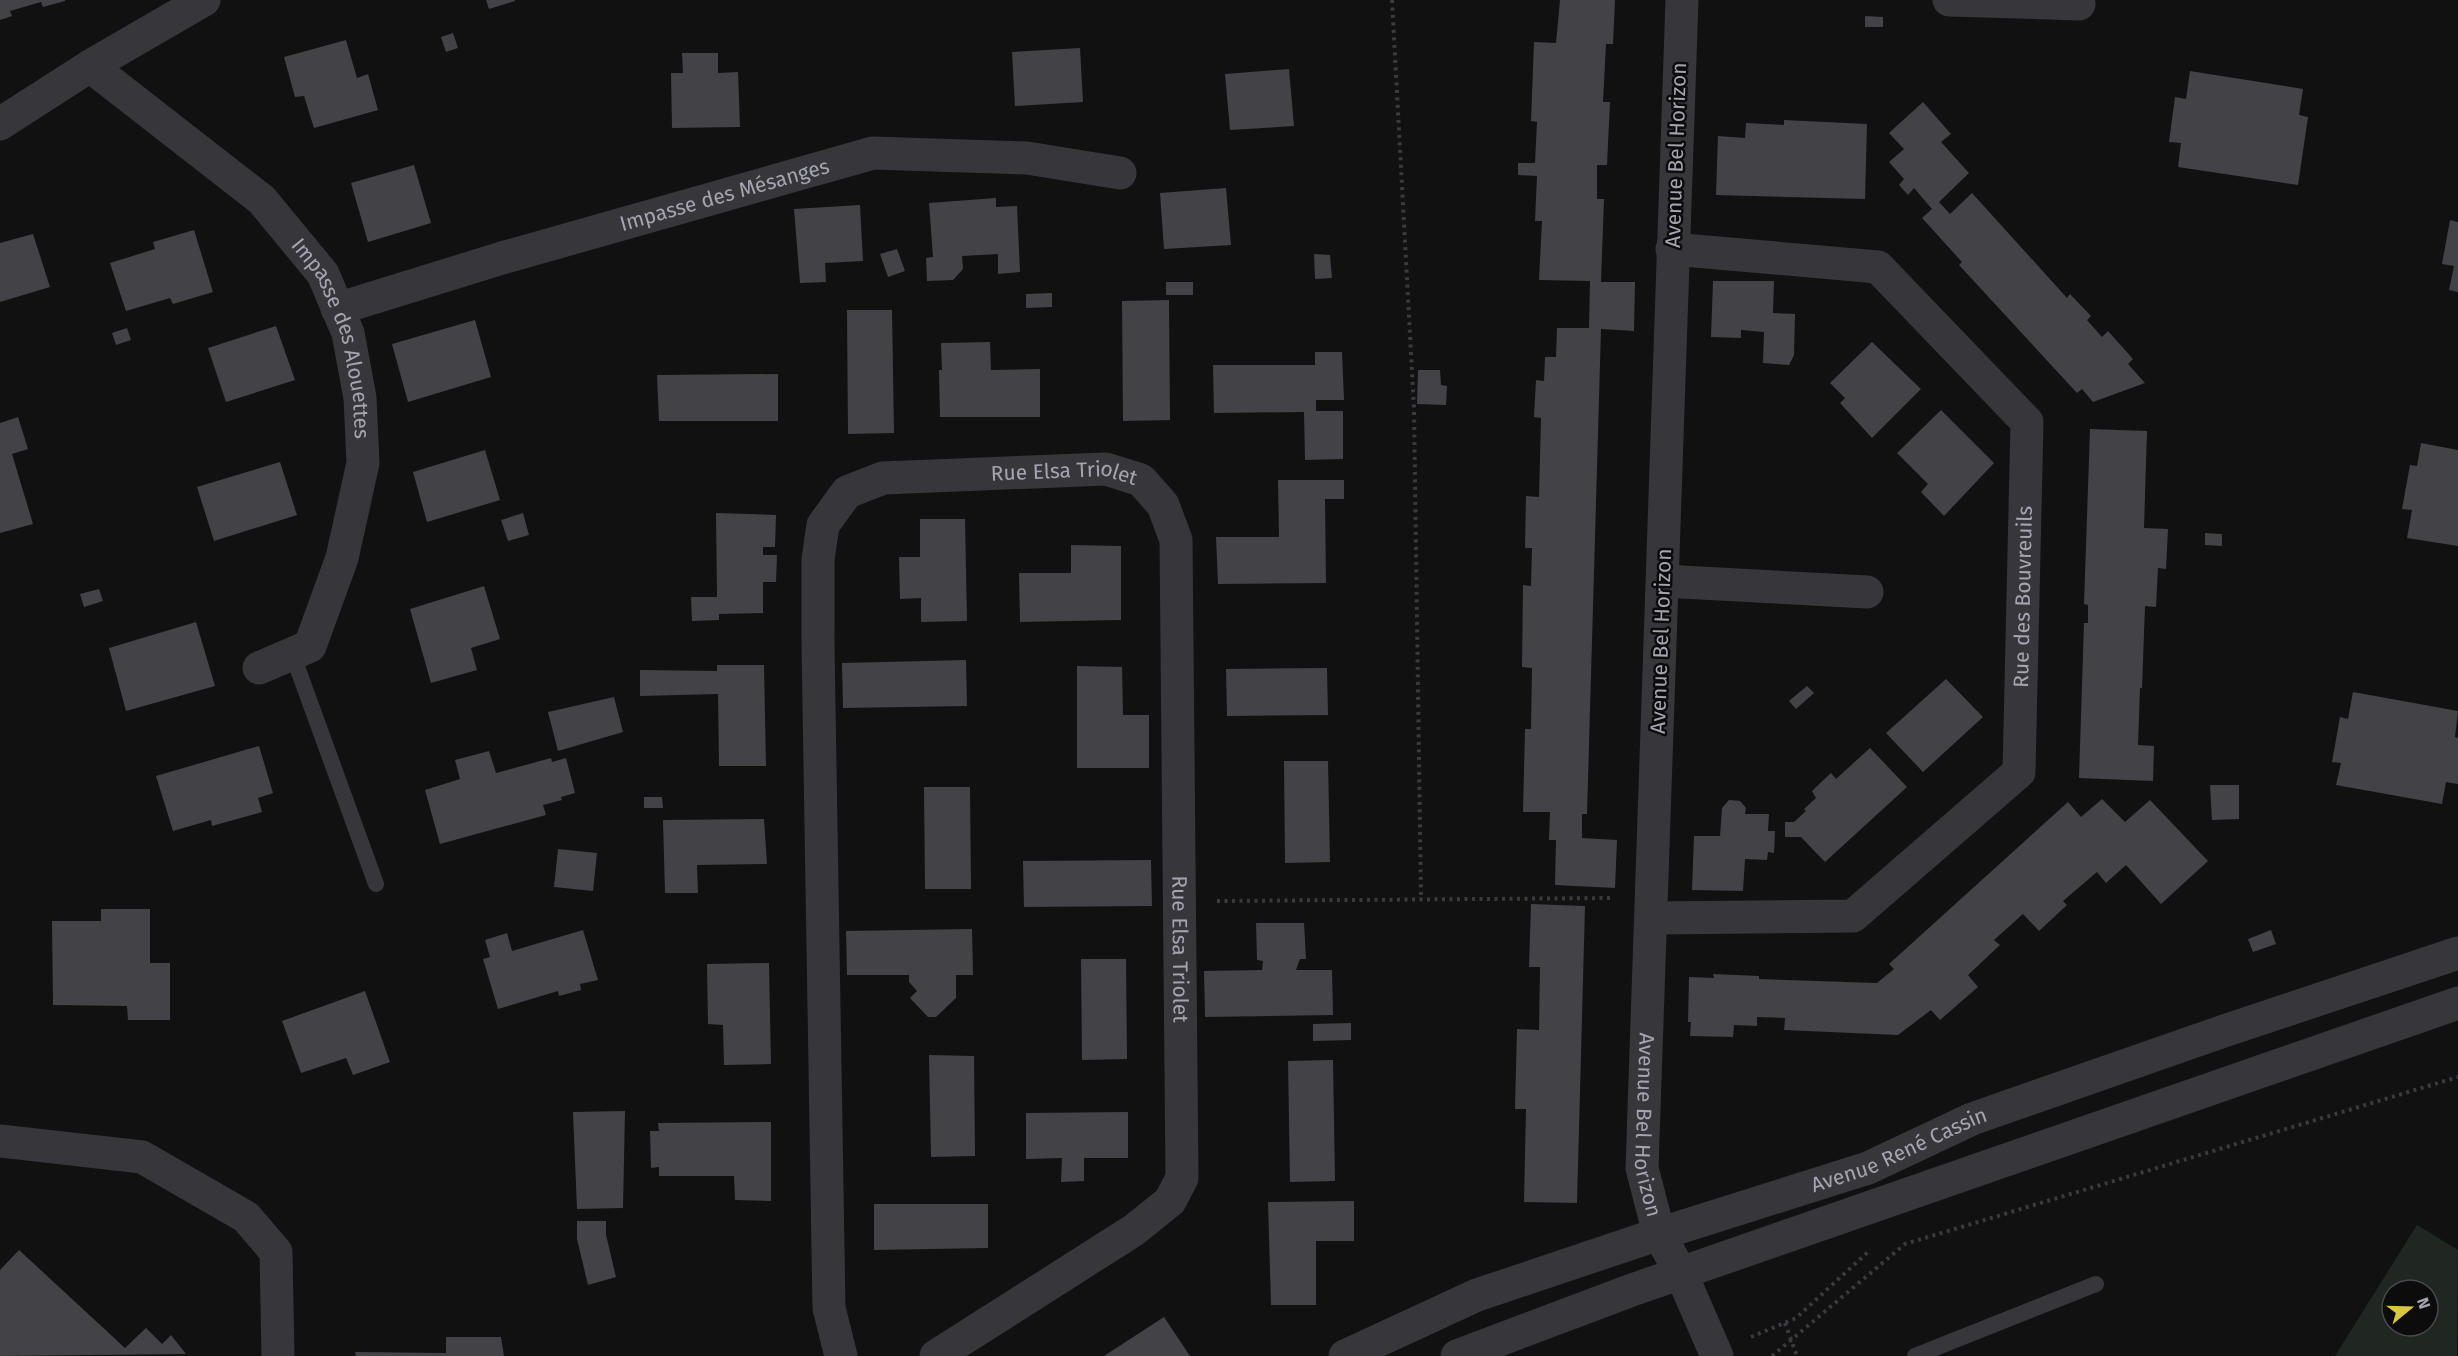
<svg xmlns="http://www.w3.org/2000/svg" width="2458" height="1356" font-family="'Fira Sans',sans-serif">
<rect width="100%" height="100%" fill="#111112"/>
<!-- green -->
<path fill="#202622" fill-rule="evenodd" d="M2417,1225L2458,1250L2457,1356H2335ZM2392,1290H2428V1326H2392Z"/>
<!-- building -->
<g fill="#434347">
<path d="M0,0H65V1L43,7L41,2L10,11L12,16L0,20Z"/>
<path d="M486,0H515V1L489,9Z"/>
<path d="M1560,0H1615L1613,44H1606L1603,102H1610L1607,165H1597V199H1604L1601,282H1635L1634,331L1601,329L1587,814H1582V838L1617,840L1615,888L1555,885L1556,840H1549L1550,812H1523L1525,729H1531L1532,668L1522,667L1523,585L1531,586L1532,548H1525L1526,496L1539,497L1541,418L1534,417L1536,380L1544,381L1545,357H1556L1557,328H1589L1590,281L1539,280L1542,221H1535L1537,176L1518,175V163H1535L1537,122L1531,121L1534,42L1556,43Z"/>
<path d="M1865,16L1883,17V27H1865Z"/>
<path d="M453,33L458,48L446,52L441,37Z"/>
<path d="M346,40L357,78L368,74L378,110L314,128L304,96L295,97L284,57Z"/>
<path d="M1080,48L1083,102L1015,106L1012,52Z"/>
<path d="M682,53H718V73L738,72L740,127L672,128L671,73H683Z"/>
<path d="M1289,69L1294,126L1230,130L1225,74Z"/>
<path d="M2190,71L2303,89L2299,115L2308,117L2298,185L2178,167L2181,143L2169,142L2175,97L2186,99Z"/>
<path d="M1923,102L1951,134L1941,142L1969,173L1939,202L1950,214L1972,193L2067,298L2070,294L2091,316L2087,320L2102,337L2108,331L2133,359L2128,364L2145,383L2093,402L2082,389L2077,393L1959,265L1962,262L1922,218L1932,209L1914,188L1908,195L1899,185L1904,179L1889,162L1904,149L1889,133Z"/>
<path d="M1784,120L1867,124L1865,199L1716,195L1718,136L1745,138L1746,123L1784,125Z"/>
<path d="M414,165L431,223L368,242L351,183Z"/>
<path d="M1226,188L1231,245L1164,249L1160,193Z"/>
<path d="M996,198V207L1017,206L1020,272L998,274V254L962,256L963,269L953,280L927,281L926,258L933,257L929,203Z"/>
<path d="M860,205L863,261L825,263L826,282L800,283L794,209Z"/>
<path d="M2450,220L2458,222V292L2449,290L2454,266L2442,264Z"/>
<path d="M194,230L213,292L173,304L170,298L126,311L110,263L155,249L153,242Z"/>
<path d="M33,234L50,287L0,302V243Z"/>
<path d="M897,249L905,271L888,277L880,254Z"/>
<path d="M1314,254L1330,255L1332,278L1315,279Z"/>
<path d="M1713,281H1774L1773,313L1795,314L1794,355L1789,365L1763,363L1764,332L1741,330V338L1711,337Z"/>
<rect x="1166" y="282" width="27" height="13"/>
<path d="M1052,293V307L1026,308V294Z"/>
<path d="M1169,300L1170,420L1123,421L1122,301Z"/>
<path d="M847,310H892L894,433L848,434Z"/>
<path d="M475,320L491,377L408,402L392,344Z"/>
<path d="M276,326L295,380L226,402L208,348Z"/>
<path d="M127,328L131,340L116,345L112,333Z"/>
<path d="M990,342L991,370L1040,369V417H940L939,370H942L941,343Z"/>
<path d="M1872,342L1921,389L1872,438L1840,403L1845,398L1830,383Z"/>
<path d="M1315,352H1342L1344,400H1316V411H1343V459L1305,460L1304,412L1214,413L1213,365H1315Z"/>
<path d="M1418,370H1440L1441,385L1447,386L1446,405L1417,404Z"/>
<path d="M778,374V421H659L657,375Z"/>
<path d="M1941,410L1994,463L1944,516L1921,492L1928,484L1897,453Z"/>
<path d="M18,417L28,449L12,454L33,524L0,533V423Z"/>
<path d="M2090,429L2147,431L2144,528L2168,529L2166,569L2158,568L2156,607L2145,606L2142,688H2140L2138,745L2154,746L2153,781L2079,778L2084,623H2088V605L2084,604Z"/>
<path d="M2421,443L2458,450V546L2407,538L2412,510L2402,509L2410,465L2417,466Z"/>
<path d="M485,450L500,500L427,522L413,472Z"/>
<path d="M280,462L297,515L214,541L197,487Z"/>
<path d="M1278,480H1344V499H1325L1326,583L1218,584L1216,537H1279Z"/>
<path d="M523,513L529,535L508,541L501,520Z"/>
<path d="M716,513L776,515L775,547H763V555H777L776,582H763V613L719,614V620L692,621L691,597H717Z"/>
<path d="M920,519H965L967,621L921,622V598L900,599L899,557H920Z"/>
<path d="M2205,533L2222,534V546L2205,545Z"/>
<path d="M1071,545L1121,546V620L1020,622L1019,573H1071Z"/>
<path d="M484,586L500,639L471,648L477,670L431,683L410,609Z"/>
<path d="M99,589L103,601L84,607L80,594Z"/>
<path d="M196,622L215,686L126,711L109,648Z"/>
<path d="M966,660L967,706L843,708L842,663Z"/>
<path d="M717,665H764L766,766H719L718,694L640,696V670L717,671Z"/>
<path d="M1077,666L1122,667L1123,715H1149V768H1077Z"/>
<path d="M1327,668L1328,715L1227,716L1226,669Z"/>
<path d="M1946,679L1983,717L1923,772L1886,733Z"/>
<path d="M1807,686L1814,693L1796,709L1789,701Z"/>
<path d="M2353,692L2458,711L2455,737L2458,738V784L2446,782L2442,804L2336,785L2341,763L2332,762L2340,717L2348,719Z"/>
<path d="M614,697L623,732L558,751L548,712Z"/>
<path d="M259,746L273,793L258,798L262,812L212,826L211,820L173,831L156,776Z"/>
<path d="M1870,748L1907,787L1825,862L1801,837H1785V822H1794L1806,811L1804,809L1816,798L1812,791L1831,773L1836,779Z"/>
<path d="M489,751L496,773L551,758L552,762L566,758L575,793L561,797L562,800L543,805L546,815L440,844L425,790L460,779L455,760Z"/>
<path d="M1284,761H1328L1330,862L1285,863Z"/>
<path d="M2210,785H2239V819L2212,820Z"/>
<path d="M924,787H970L971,889H925Z"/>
<path d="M644,797H662L663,808H644Z"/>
<path d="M2102,799L2125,822L2150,800L2208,861L2161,904L2126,865L2106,883L2097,872L2063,901L2067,905L2039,931L2023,914L1994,940L2000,945L1968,975L1978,987L1940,1020L1931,1010L1898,1035L1784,1030L1785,1018L1757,1017V1026L1734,1025L1733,1037L1690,1036L1691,1022H1688L1689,977L1714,978L1713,974L1759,976V979L1877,983L1894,969L1889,964L2068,802L2081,817Z"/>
<path d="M1729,800L1740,801L1746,808L1745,814H1769L1768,831H1775L1774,853L1768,852L1767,860L1745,859L1743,891L1692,890L1694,836H1720L1722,808Z"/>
<path d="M764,819L767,864L697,865L698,893H665L663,820Z"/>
<path d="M558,849L597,853L593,891L554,887Z"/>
<path d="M1151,860L1152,906L1024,907L1023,861Z"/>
<path d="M1531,904L1585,906L1577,1203L1524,1202L1526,1109H1515L1517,1029L1539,1030L1540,967H1529Z"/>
<path d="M101,909H150V963H170V1020H128L127,1006L53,1005L52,921H101Z"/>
<path d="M1256,923H1304L1306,959H1300L1296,970H1332L1333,1015L1205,1017L1204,971L1262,970L1263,961L1257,960Z"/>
<path d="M972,929L973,975H956V998L936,1017H928L910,998L917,991L909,982V975H847L846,931Z"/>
<path d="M583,930L598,980L580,984L581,990L559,996L558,991L498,1009L483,959L490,957L485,940L507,933L512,951Z"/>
<path d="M2271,930L2276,944L2253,952L2248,939Z"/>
<path d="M1081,959H1126L1127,1059L1082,1060Z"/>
<path d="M769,963L771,1064L724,1065L723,1025L708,1024L707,964Z"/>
<path d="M365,991L390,1062L353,1075L346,1058L301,1073L282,1021Z"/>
<path d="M1351,1023V1040L1313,1041V1024Z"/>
<path d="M929,1055L974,1056L975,1156L931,1157Z"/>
<path d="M1333,1060L1335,1181L1290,1182L1288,1061Z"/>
<path d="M625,1111L623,1208L577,1209L573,1112Z"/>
<path d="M1128,1112V1158H1084V1181L1061,1182L1062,1158L1026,1159V1113Z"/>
<path d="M771,1122V1201L735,1200L734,1176H659V1167L651,1168L650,1131H659L658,1123Z"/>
<path d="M1354,1201V1241H1316V1305H1271L1268,1202Z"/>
<path d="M874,1204H988V1248L874,1250Z"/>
<path d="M577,1221H606V1235L616,1277L588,1285L577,1239Z"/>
<path d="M19,1250L125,1348L146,1328L162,1344L171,1335L186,1354L0,1356V1270Z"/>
<path d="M1164,1317L1190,1356H1104Z"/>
<path d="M446,1337H501L504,1356H356L355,1352L446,1353Z"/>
</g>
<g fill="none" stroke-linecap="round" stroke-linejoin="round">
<!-- path -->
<g stroke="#3a3b3f" stroke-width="4" stroke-dasharray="3 4.5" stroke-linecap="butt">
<path d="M1392,0L1414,409L1421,899"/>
<path d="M1217,901L1612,898"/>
<path d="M1785,1323L1797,1356"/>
<path d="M1751,1337L1796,1318L1869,1251"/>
<path d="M1772,1356L1905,1244L2458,1077"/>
</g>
<!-- service -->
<g stroke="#37373b" stroke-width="16">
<path d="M292,653L376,884"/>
<path d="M1915,1356L2096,1284"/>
</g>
<!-- minor -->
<g stroke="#37373b" stroke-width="33">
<path id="s1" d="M1682,0L1642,1168L1659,1234L1681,1273L1717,1356"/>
<path d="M1949,0L2079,4"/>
<path id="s2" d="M90,66L262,200L323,274L348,333L360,398L363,463L342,558L310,646L259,668"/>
<path d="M0,124L90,66L204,0"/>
<path id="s3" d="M337,309L502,258L873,153L1027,158L1120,173"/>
<path d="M1663,581L1867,592"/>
<path id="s4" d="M1652,918L1853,916L2019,772L2027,422L1878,267L1672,249"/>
<path d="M0,1141L142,1157L246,1217L276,1252L278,1356"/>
<path id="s5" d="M841,1356L829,1308L818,645V559L823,525L847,492L883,478L1106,469L1141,480L1163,505L1176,540L1182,1178L1170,1201L1134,1230L936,1356"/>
<path id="s6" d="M1345,1356L1477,1295L1659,1234L1868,1168L1972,1119L2221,1032L2458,953"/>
<path d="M1457,1356L1632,1290L2458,1003"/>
</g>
</g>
<g text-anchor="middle" stroke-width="5" stroke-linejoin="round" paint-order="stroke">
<!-- street labels -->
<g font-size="21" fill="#a4a5b1" stroke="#0c0c0d">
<text transform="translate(1676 155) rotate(-88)" y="7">Avenue Bel Horizon</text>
<text dy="7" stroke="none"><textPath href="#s3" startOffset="404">Impasse des Mésanges</textPath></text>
<text dy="7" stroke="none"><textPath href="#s2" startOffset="378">Impasse des Alouettes</textPath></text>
<text dy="7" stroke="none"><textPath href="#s5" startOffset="1094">Rue Elsa Triolet</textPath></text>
<text dy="7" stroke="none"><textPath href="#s4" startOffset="596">Rue des Bouvreuils</textPath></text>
<text transform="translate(1661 641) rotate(-88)" y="7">Avenue Bel Horizon</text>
<text dy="7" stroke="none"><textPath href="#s5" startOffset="1652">Rue Elsa Triolet</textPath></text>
<text dy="7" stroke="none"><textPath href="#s1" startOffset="1126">Avenue Bel Horizon</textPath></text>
<text dy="7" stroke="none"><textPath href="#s6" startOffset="592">Avenue René Cassin</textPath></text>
</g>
</g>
<!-- north arrow -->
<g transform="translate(2410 1308) rotate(71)"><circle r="28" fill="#0c0c0d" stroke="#49494f" stroke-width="1.5"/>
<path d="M0-4.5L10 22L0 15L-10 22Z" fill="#dac640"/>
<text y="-9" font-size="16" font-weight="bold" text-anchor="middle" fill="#a4a5b1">N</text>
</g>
</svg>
